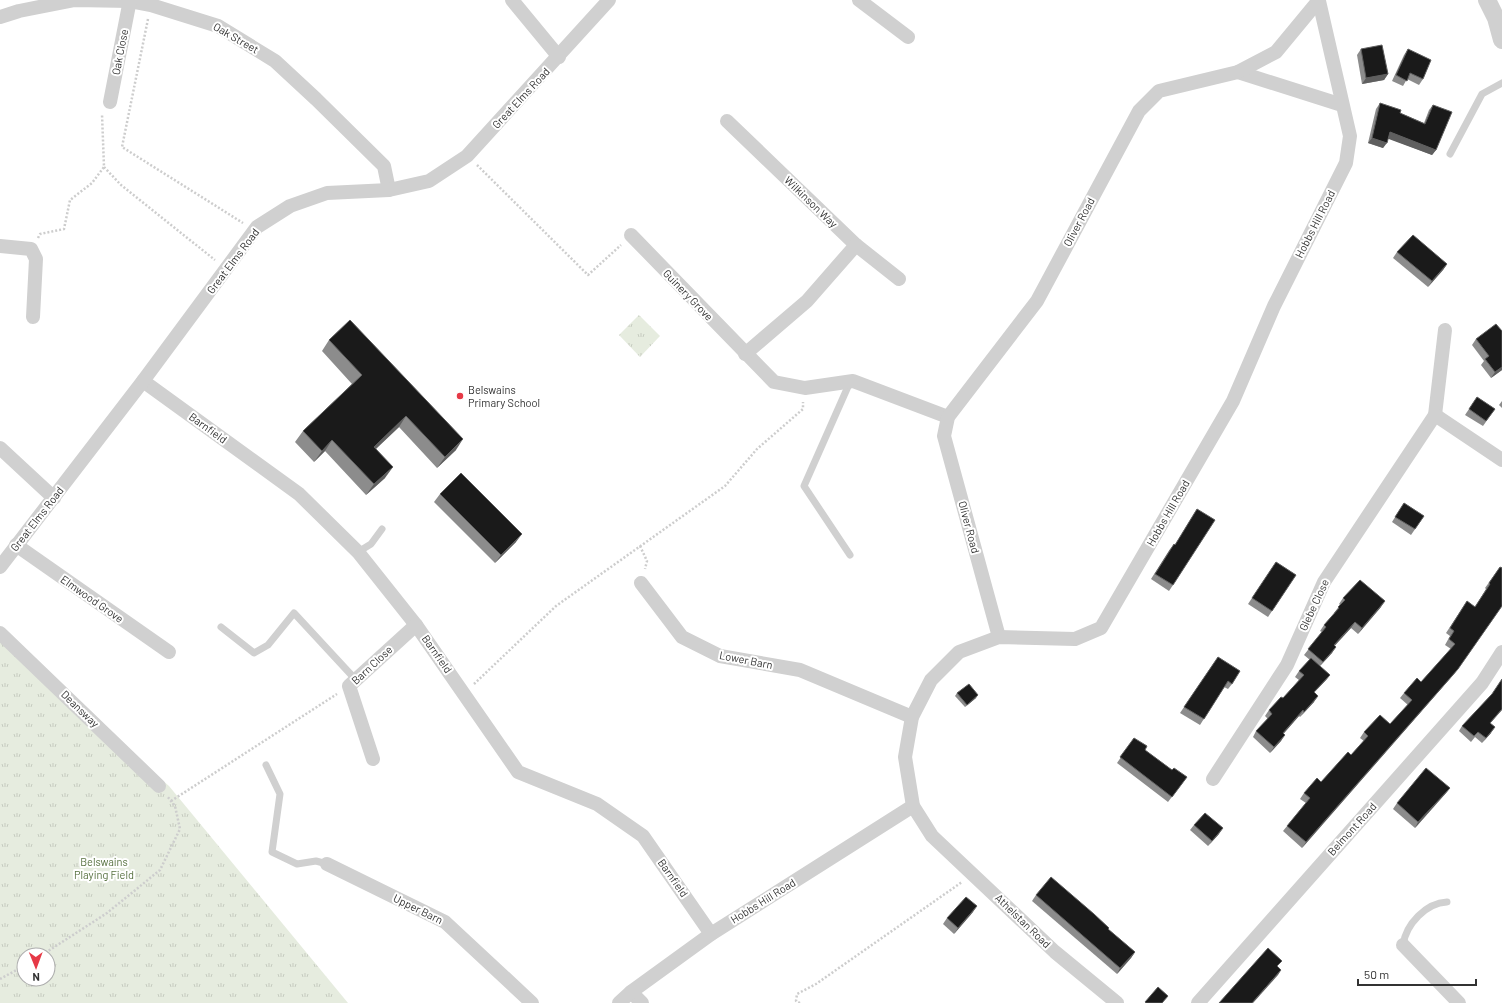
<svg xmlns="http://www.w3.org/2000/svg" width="1502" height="1003" font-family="Barlow,sans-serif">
<defs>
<pattern id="park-tufts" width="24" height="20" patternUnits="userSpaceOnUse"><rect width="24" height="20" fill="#e6ecdf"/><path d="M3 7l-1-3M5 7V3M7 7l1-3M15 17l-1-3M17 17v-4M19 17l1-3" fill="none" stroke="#c6cbc0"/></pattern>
</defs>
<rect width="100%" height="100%" fill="#fff"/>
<!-- park -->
<g fill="url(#park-tufts)" fill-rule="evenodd">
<path d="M639,315L660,336L640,357L619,335Z"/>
<path d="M0,640L169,786L348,1003H0ZM24,955H48V979H24Z"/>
</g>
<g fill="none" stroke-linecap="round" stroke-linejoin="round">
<!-- path -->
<g stroke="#cdcdcd" stroke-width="2.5" stroke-dasharray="2 2" stroke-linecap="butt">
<path d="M148,19L122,147L243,223"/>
<path d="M477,165L588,275L621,245"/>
<path d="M104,167L121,185L215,260"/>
<path d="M38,238L40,234L64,229L70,200L92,183L104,167L102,114"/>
<path d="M640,546L647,561L645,569"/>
<path d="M474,684L556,606L725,486L757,449L803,409V402"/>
<path d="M171,801L337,694"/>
<path d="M42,955L107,913L160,870L180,829L175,806L167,796"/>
<path d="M0,979L24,966"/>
<path d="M800,1003L796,1001L797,994L816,984L962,882"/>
</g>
<!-- service -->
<g stroke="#d0d0d0" stroke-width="7">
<path d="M1450,154L1482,94L1502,83"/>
<path d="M358,552L371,544L382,529"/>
<path d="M850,555L804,486L850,382"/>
<path d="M221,627L254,653L268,645L294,613L356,680"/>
<path d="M266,765L280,794L272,852L297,864L316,861L327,864"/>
<path d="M1403,945C1406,924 1426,903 1447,902"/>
</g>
<!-- minor -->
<g stroke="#d0d0d0" stroke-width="14">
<path d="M512,0L559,57"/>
<path d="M859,0L908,37"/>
<path d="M0,17L19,11L75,0L130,1L151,5L218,26L275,61L316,99L384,166L389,190"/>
<path d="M1238,72L1342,105"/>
<path d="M110,102L130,0"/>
<path d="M727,121L856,245L899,279"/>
<path d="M631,235L774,382L805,388L853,381L948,417"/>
<path d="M0,246L31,249L36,259L33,317"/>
<path d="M745,354L807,301L856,245"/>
<path d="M143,381L299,494L358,552L416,625L518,772L597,804L643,836L711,934"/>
<path d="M1435,415L1445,330"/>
<path d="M0,448L54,498"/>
<path d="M16,545L169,652"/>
<path d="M0,567L143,381L257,227L290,206L327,193L389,190L429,181L467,156L609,0"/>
<path d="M641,583L682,637L720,656L800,670L912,717"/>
<path d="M0,633L159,786"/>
<path d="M999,637L944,436L948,417L1037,301L1139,111L1159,91L1238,72L1276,52L1319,0"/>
<path d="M373,759L349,686L416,625"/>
<path d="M1213,779L1287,665L1324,582L1435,415L1502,460"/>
<path d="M327,864L445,922L532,1003"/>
<path d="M1403,945L1459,1003"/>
<path d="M631,992L642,1003"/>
<path d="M619,1003L631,992L711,934L913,806"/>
<path d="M1117,1003L1055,952L932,836L913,806L905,757L912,717L931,680L959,652L999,637L1075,639L1101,628L1233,401L1274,306L1346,163L1350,136L1319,1"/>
<path d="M1198,1003L1482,683L1502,652"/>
</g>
<!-- tertiary -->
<path stroke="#d0d0d0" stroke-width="18" d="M1487,0L1496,18L1502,40"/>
</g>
<!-- wall -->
<g fill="#8c8c8c">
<path d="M1361,49L1388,74L1384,80L1362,84L1357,55Z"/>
<path d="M1408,49L1423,79L1419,85L1407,79L1403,86L1392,81L1404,55Z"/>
<path d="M1380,103L1400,113L1424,123L1429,110L1433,105L1436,150L1432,155L1388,138L1383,148L1368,143L1376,109Z"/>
<path d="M1397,252L1447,264L1443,270L1428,287L1393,258Z"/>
<path d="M1476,339L1502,370L1491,378L1481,365L1484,361L1472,345Z"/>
<path d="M329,340L456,450L437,468L399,427L376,449L385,478L366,495L325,451L314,462L295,442L303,431L352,384L322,351Z"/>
<path d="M1477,397L1495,409L1483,426L1465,415Z"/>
<path d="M1502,401V408L1499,405Z"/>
<path d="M440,494L516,542L495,563L434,502Z"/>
<path d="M1404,503L1424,516L1411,535L1392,522Z"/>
<path d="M1197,509L1173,585L1169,591L1151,579L1170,549L1175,545Z"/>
<path d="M1276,562L1296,575L1268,617L1248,604Z"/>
<path d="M1500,567L1495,616L1454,674L1302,848L1283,831L1306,803L1300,799L1304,793L1321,782L1351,755L1364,741L1360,738L1364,732L1390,724L1408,705L1400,698L1404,693L1421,682L1451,649L1445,645L1450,636L1446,633L1467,601L1475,607L1486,589L1485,588Z"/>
<path d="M1343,598L1381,607L1358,634L1351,628L1334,646L1332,653L1320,666L1330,675L1326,680L1314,692V702L1300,717L1299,716L1283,734L1281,741L1270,753L1253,737L1256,731L1268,719L1265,716L1269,710L1283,698L1299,680L1295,677L1299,671L1310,660L1304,655L1322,632L1320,631L1324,625L1335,613H1334L1340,605L1339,604Z"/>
<path d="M1218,657L1232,684L1228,689L1224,687L1200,725L1180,713Z"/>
<path d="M957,693L976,698L965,707L955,696Z"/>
<path d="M1492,694L1490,724L1491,733L1482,743L1475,737L1471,742L1459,731L1462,726Z"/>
<path d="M1134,738L1145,750L1172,770L1187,777L1168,802L1117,763Z"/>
<path d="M1450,788L1446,793L1415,828L1393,809L1397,803Z"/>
<path d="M1194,825L1219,834L1208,846L1190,830Z"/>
<path d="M1036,895L1108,929L1135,952L1131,958L1117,974L1032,901Z"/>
<path d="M973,912L954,934L943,924L947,918Z"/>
</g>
<!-- shaded-wall -->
<g fill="#5f5f5f">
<path d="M1388,74L1384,80L1362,84L1366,78Z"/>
<path d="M1390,132L1436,150L1432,155L1386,138Z"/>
<path d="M1372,138L1387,143L1383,148L1368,143Z"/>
<path d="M1447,264L1443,270L1428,287L1432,281Z"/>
<path d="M1502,367V370L1491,378L1495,372Z"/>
<path d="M406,416L399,427L366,458L374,447Z"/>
<path d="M463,439L456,450L437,468L445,457Z"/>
<path d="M332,440L325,451L314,462L322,451Z"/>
<path d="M393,467L385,478L366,495L374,484Z"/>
<path d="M522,534L516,542L495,563L501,555Z"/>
<path d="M1385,601L1381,607L1358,634L1362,628Z"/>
<path d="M1355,622L1351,628L1330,651L1334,645Z"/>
<path d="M1336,647L1332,653L1319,667L1323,662Z"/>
<path d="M1458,669L1454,674L1302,848L1306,842Z"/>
<path d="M1330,675L1326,680L1310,697L1314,692Z"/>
<path d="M978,695L976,698L965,707L967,705Z"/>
<path d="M1318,696L1314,702L1300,717L1304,712Z"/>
<path d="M1502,709V710L1486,728L1490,723Z"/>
<path d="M1303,710L1299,716L1279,739L1283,733Z"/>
<path d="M1495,727L1491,733L1482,743L1486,738Z"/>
<path d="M1285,735L1281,741L1270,753L1274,747Z"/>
<path d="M1450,788L1446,793L1415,828L1418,822Z"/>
<path d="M1223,828L1219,834L1208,846L1212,841Z"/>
<path d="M977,906L973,912L954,934L958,928Z"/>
<path d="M1135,952L1131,958L1117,974L1120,968Z"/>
<path d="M1281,970L1278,975L1253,1003H1252Z"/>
</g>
<!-- building -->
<g fill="#1a1a1a" stroke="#5f5f5f">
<path d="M1382,45L1388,74L1366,78L1361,49Z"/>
<path d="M1408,49L1431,60L1423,79L1410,73L1407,81L1396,75Z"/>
<path d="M1380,103L1401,110L1400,113L1425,124L1433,105L1452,112L1436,150L1390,132L1387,143L1372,138Z"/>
<path d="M1413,235L1447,264L1432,281L1397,252Z"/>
<path d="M350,320L463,439L445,457L406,416L374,447L393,467L374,484L332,440L322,451L303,431L362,375L329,340Z"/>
<path d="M1496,324L1502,331V367L1495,372L1485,359L1489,356L1476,339Z"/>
<path d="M1477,397L1495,409L1486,421L1469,409Z"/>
<path d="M461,473L522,534L501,555L440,494Z"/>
<path d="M1404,503L1424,516L1415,529L1395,517Z"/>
<path d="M1197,509L1215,520L1173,585L1155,574L1174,544L1175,545Z"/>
<path d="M1276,562L1296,575L1272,611L1252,598Z"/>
<path d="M1500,567L1502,568V567V606L1458,669L1306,842L1287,826L1310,798L1304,793L1317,778L1321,782L1348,752L1351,755L1368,736L1364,732L1380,715L1390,724L1412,700L1404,693L1417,678L1421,682L1455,644L1449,639L1454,631L1450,628L1467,601L1475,607L1490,584L1489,583Z"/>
<path d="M1360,580L1385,601L1362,628L1355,622L1334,645L1336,647L1323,662L1308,649L1326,627L1324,625L1339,608L1338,607L1345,600L1343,598Z"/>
<path d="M1218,657L1240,671L1232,684L1228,681L1204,719L1184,707Z"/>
<path d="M1311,658L1330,675L1314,692L1318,696L1304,712L1303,710L1283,733L1285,735L1274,747L1256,731L1272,714L1269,710L1281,697L1283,698L1304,675L1299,671Z"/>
<path d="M1502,679V709L1490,723L1495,727L1486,738L1478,732L1474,736L1462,726L1492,694Z"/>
<path d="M969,684L978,695L967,705L957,693Z"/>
<path d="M1134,738L1147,746L1145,750L1172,770L1174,768L1187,777L1172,797L1120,757Z"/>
<path d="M1426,768L1450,788L1418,822L1397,803Z"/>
<path d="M1205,813L1223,828L1212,841L1194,825Z"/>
<path d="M1051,877L1094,914L1109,928L1108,929L1135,952L1120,968L1036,895Z"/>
<path d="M966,897L977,906L958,928L947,918Z"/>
<path d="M1268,948L1282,961L1277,966L1281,970L1252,1003H1219Z"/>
<path d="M1158,987L1168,996L1162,1003H1146L1145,1002Z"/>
</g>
<!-- markers -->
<circle fill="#e63946" stroke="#fff" stroke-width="1.5" cx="460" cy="396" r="4"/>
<g text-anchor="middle" stroke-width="4" stroke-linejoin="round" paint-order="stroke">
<!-- street labels -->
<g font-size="11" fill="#333" stroke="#fff">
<text transform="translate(236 38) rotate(30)" y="4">Oak Street</text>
<text transform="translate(120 52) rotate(-79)" y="4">Oak Close</text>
<text transform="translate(521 98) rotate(-47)" y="4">Great Elms Road</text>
<text transform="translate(811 202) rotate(44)" y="4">Wilkinson Way</text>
<text transform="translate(1079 222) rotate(-62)" y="4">Oliver Road</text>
<text transform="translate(1315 224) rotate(-63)" y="4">Hobbs Hill Road</text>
<text transform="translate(233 261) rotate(-53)" y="4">Great Elms Road</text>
<text transform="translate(688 295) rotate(46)" y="4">Guinery Grove</text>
<text transform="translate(208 428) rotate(36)" y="4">Barnfield</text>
<text transform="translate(1168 513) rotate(-60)" y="4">Hobbs Hill Road</text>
<text transform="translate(37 519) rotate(-52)" y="4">Great Elms Road</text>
<text transform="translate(969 527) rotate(75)" y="4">Oliver Road</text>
<text transform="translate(92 599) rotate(35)" y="4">Elmwood Grove</text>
<text transform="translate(1314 605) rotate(-65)" y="4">Glebe Close</text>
<text transform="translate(437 654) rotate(55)" y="4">Barnfield</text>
<text transform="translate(746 660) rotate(11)" y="4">Lower Barn</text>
<text transform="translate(372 665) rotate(-43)" y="4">Barn Close</text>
<text transform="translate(80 709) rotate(44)" y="4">Deansway</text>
<text transform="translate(1352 829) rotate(-48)" y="4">Belmont Road</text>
<text transform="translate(673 878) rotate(55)" y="4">Barnfield</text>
<text transform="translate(763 901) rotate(-32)" y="4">Hobbs Hill Road</text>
<text transform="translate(418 909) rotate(26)" y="4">Upper Barn</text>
<text transform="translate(1023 921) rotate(44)" y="4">Athelstan Road</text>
</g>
<!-- poi labels -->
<g font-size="11" fill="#333" stroke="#fff" text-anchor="start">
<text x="468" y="394">Belswains<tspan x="468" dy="13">Primary School</tspan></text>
</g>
<!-- park labels -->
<g font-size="11" fill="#56703f" stroke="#fff">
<text x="104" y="866">Belswains<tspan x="104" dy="13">Playing Field</tspan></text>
</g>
</g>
<!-- north arrow -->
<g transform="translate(36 967) rotate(179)"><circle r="19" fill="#ffffff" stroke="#adadad"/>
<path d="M0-3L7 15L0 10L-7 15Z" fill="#e63946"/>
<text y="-6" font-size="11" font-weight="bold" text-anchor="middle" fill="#333333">N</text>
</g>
<!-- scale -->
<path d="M1358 979v6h118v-6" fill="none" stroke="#333333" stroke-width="2"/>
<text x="1364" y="979" font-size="12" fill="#333333" stroke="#ffffff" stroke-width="3" paint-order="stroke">50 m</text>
</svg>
